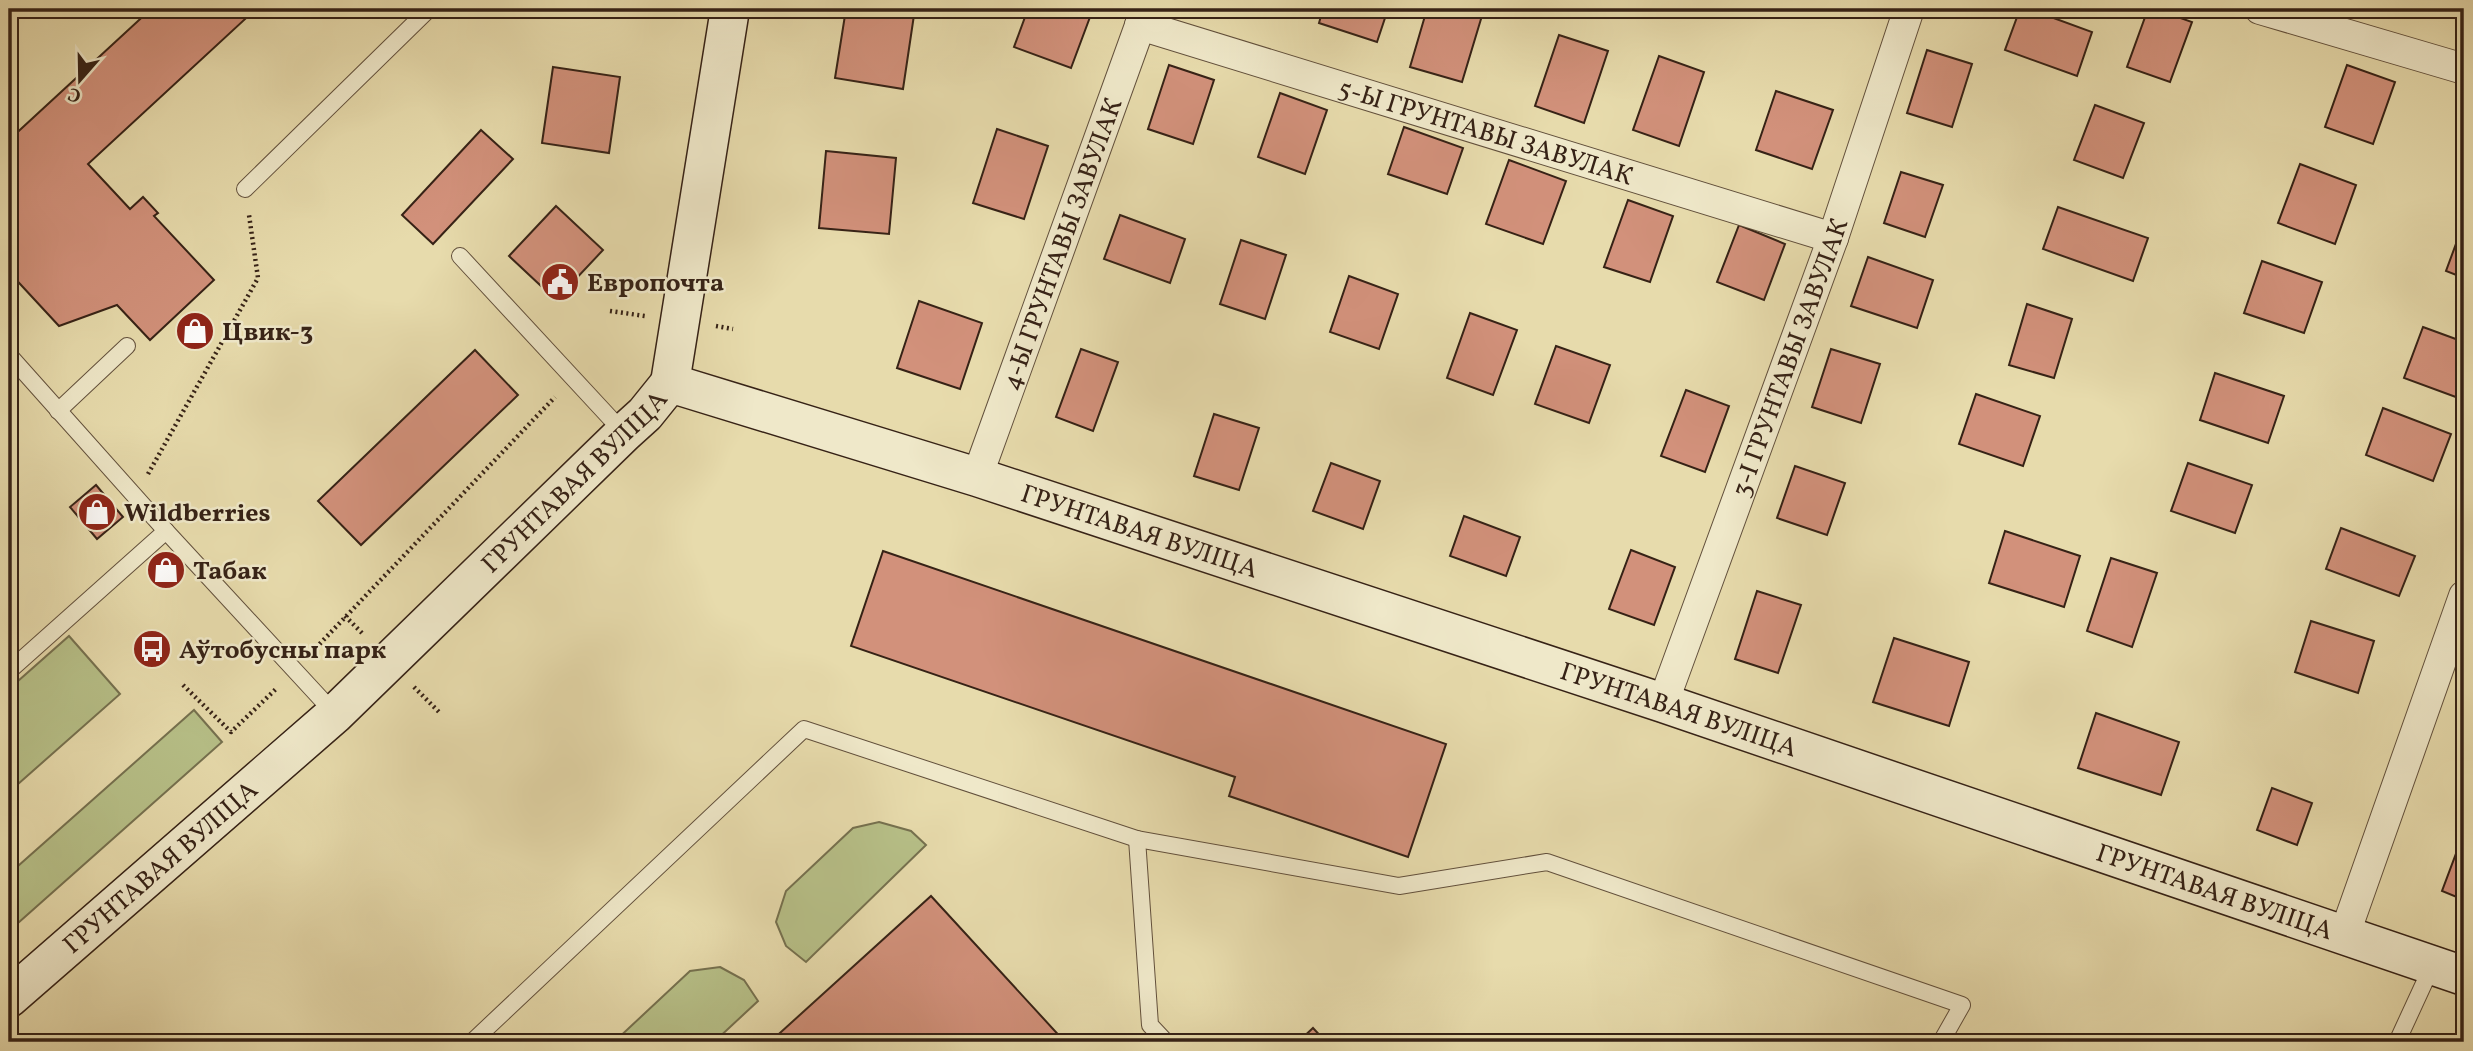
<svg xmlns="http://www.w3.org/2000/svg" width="2473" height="1051" font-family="Vollkorn,serif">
<rect width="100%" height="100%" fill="#e7dbac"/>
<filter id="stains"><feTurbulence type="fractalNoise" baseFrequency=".00286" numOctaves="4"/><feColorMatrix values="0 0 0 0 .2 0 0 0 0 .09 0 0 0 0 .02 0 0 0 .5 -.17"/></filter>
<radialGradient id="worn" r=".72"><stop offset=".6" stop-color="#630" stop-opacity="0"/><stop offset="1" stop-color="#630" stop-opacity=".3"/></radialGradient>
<!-- green -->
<g fill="#b7c088" stroke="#76714f" stroke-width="2">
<path d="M69,636L120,694L9,792V689Z"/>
<path d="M194,710L222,742L9,931V874Z"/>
<path d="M879,822L911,831L926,845L806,962L786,946L776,922L786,891L853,828Z"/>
<path d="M720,967L744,980L758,1001L714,1042H614L690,971Z"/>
</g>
<!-- building -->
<g fill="#d2917b" stroke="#362216" stroke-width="2">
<path d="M151,9H256L88,164L130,209L143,197L158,213L154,216L214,280L150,340L117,305L59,326L9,272V140Z"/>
<path d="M846,9H870L914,15L903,89L835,78Z"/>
<path d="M1028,9H1093L1071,68L1014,47Z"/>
<path d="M1323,9H1388L1377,42L1319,23Z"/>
<path d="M1427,9H1484L1462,82L1410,67Z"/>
<path d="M2020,9H2029L2092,32L2077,76L2005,50Z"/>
<path d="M2148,9H2155L2192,22L2170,82L2127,67Z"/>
<path d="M1559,35L1608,51L1584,123L1535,106Z"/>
<path d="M1927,50L1972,64L1952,127L1907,113Z"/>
<path d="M1659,56L1704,72L1679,146L1633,130Z"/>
<path d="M1169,65L1214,80L1193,144L1148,129Z"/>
<path d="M2347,65L2395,82L2373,144L2325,127Z"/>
<path d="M553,67L620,77L609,153L542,143Z"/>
<path d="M1776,91L1833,110L1812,169L1756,150Z"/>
<path d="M1280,93L1327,110L1305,174L1258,157Z"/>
<path d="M2095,105L2144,123L2123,178L2074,160Z"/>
<path d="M1404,127L1463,148L1447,194L1388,174Z"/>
<path d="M997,129L1048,146L1024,219L973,203Z"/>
<path d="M481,130L513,159L433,244L402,215Z"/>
<path d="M826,151L896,158L889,234L819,228Z"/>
<path d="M1509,160L1566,181L1543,244L1486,224Z"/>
<path d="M2300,164L2356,185L2335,244L2278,223Z"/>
<path d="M1901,172L1943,185L1925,237L1884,223Z"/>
<path d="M1628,200L1673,216L1650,282L1604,267Z"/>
<path d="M556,206L603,250L556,300L509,256Z"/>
<path d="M2058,207L2148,238L2133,281L2043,249Z"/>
<path d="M1120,215L1185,239L1170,283L1104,259Z"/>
<path d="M2464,222V278L2446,271Z"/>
<path d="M1739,225L1785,244L1764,300L1717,282Z"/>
<path d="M1241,240L1286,255L1265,319L1220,304Z"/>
<path d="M1868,257L1933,280L1917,328L1851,306Z"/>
<path d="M2262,261L2322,282L2304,333L2244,313Z"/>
<path d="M1349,276L1398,294L1379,349L1330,332Z"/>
<path d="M919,301L982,323L960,389L897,368Z"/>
<path d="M2027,304L2072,319L2054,378L2009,365Z"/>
<path d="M1470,313L1517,330L1493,395L1447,378Z"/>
<path d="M2423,327L2464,342V400L2404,378Z"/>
<path d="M1556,346L1610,365L1589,423L1535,404Z"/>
<path d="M1081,349L1118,362L1093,431L1056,417Z"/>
<path d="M1831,349L1880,364L1861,423L1812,407Z"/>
<path d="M475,350L518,395L361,545L318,501Z"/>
<path d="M2215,373L2284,396L2268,443L2200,420Z"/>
<path d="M1686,390L1729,406L1705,472L1661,456Z"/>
<path d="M1976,394L2040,416L2023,466L1959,444Z"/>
<path d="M2383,408L2451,434L2433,481L2366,455Z"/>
<path d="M1214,414L1259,428L1239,490L1194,476Z"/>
<path d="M1331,463L1380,481L1363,529L1313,511Z"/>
<path d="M2188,463L2252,485L2235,533L2171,511Z"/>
<path d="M1795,466L1845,483L1827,535L1777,518Z"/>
<path d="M96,485L123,517L97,539L70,507Z"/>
<path d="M1464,516L1520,537L1506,576L1450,556Z"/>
<path d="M2341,528L2415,556L2399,596L2326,569Z"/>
<path d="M2005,531L2080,556L2064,607L1989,583Z"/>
<path d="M1631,550L1675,567L1654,625L1609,609Z"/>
<path d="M883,551L1446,744L1408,857L1229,796L1235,777L851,646Z"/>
<path d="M2111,558L2157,573L2132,647L2087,631Z"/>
<path d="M1757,591L1801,605L1778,673L1735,659Z"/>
<path d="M2311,621L2374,641L2358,693L2295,672Z"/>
<path d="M1894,638L1969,662L1949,726L1873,702Z"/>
<path d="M2096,713L2179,742L2161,795L2078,768Z"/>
<path d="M2272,788L2312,803L2297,845L2257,830Z"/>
<path d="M2460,843L2464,845V900L2442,891Z"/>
<path d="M931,896L1065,1042H770Z"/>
<path d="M1313,1028L1326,1042H1298Z"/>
</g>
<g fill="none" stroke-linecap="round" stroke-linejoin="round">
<defs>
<g id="lane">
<path d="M245,189L429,9"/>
<path d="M460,256L624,433"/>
<path d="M9,355L166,531L335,714"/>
<path d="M58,411L127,346"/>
<path d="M9,671L166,531"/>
<path d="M1137,839L1150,1025L1166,1042"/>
<path d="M472,1042L804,729L1137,839L1399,886L1547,862L1962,1005L1941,1042"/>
<path d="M2397,1042L2432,966"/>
</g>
<g id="street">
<path d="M2260,9L2464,69"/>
<path id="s1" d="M1140,25L1833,238"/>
<path id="s2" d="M977,477L1146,9"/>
<path id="s3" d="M1663,703L1833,238L1909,9"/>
<path d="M2344,936L2464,596"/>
</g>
<g id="secondary">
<path d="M670,383L730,9"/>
<path id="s4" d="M9,998L335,714L624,433L645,414L670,383L977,477L1663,703L2464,976"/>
</g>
</defs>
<!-- lane casing -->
<use href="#lane" stroke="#62503c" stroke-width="18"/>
<!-- street casing -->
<use href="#street" stroke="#62503c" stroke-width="32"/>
<!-- secondary casing -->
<use href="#secondary" stroke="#362216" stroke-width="41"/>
<!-- path -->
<g stroke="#362216" stroke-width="4.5" stroke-dasharray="2 3.5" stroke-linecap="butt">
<path d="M610,311L645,316"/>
<path d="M716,326L733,329"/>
<path d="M148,474L258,278L249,215"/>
<path d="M345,616L364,635"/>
<path d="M312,652L555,397"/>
<path d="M183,685L231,732L277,688"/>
<path d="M414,687L439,712"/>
</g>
<!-- lane -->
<use href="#lane" stroke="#efe8c9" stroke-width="16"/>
<!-- street -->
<use href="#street" stroke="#efe8c9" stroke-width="30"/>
<!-- secondary -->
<use href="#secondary" stroke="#efe8c9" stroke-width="38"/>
</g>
<!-- icons -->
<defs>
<symbol id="civic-disc" viewBox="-11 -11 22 22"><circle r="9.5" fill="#8f2418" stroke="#efe8c9"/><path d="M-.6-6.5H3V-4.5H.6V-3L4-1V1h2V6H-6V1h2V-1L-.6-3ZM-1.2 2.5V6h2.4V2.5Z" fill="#fff"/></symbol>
<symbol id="shop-disc" viewBox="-11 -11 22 22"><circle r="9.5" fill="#8f2418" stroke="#efe8c9"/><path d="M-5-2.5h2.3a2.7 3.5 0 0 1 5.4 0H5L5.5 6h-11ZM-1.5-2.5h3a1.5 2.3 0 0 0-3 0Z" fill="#fff"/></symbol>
<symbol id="bus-disc" viewBox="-11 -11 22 22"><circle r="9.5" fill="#8f2418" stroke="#efe8c9"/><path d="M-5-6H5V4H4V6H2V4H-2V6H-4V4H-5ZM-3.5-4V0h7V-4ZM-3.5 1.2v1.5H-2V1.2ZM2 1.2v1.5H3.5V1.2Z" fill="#fff"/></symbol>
</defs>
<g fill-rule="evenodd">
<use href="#civic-disc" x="538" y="260" width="44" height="44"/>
<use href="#shop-disc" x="173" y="309" width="44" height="44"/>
<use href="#shop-disc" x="75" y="490" width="44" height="44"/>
<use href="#shop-disc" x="144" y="548" width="44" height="44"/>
<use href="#bus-disc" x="130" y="627" width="44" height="44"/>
</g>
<g text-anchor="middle" stroke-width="5" stroke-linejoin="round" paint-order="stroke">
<!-- street labels -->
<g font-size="26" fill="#362216" stroke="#efe8c9">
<text dy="9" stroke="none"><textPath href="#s1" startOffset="362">5-Ы ГРУНТАВЫ ЗАВУЛАК</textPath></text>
<text dy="9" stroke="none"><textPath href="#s2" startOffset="248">4-Ы ГРУНТАВЫ ЗАВУЛАК</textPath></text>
<text dy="9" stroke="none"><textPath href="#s3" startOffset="368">3-І ГРУНТАВЫ ЗАВУЛАК</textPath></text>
<text dy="9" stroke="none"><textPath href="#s4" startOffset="766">ГРУНТАВАЯ ВУЛІЦА</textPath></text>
<text dy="9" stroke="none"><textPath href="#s4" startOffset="1396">ГРУНТАВАЯ ВУЛІЦА</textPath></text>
<text dy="9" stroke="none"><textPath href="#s4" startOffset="1964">ГРУНТАВАЯ ВУЛІЦА</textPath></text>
<text dy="9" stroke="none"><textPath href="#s4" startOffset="200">ГРУНТАВАЯ ВУЛІЦА</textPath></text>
<text dy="9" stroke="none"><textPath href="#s4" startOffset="2530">ГРУНТАВАЯ ВУЛІЦА</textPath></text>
</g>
<!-- poi labels -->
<g font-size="26" font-weight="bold" fill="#362216" stroke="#efe8c9" text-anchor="start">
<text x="587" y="291">Европочта</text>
<text x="222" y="340">Цвик-3</text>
<text x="124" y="521">Wildberries</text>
<text x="193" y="579">Табак</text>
<text x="179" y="658">Аўтобусны парк</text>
</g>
</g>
<!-- margin -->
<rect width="2473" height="1051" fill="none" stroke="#e7dbac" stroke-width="35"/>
<rect x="10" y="10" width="2452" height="1030" fill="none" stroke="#362216" stroke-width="3.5"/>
<rect x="18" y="18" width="2438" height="1016" fill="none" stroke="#362216" stroke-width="2"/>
<!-- north arrow -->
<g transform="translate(80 80) rotate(200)" stroke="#efe8c9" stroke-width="5" paint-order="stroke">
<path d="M0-5L12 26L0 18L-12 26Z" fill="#362216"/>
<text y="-10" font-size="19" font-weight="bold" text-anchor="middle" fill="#362216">С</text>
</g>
<rect width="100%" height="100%" filter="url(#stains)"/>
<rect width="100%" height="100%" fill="url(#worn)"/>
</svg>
